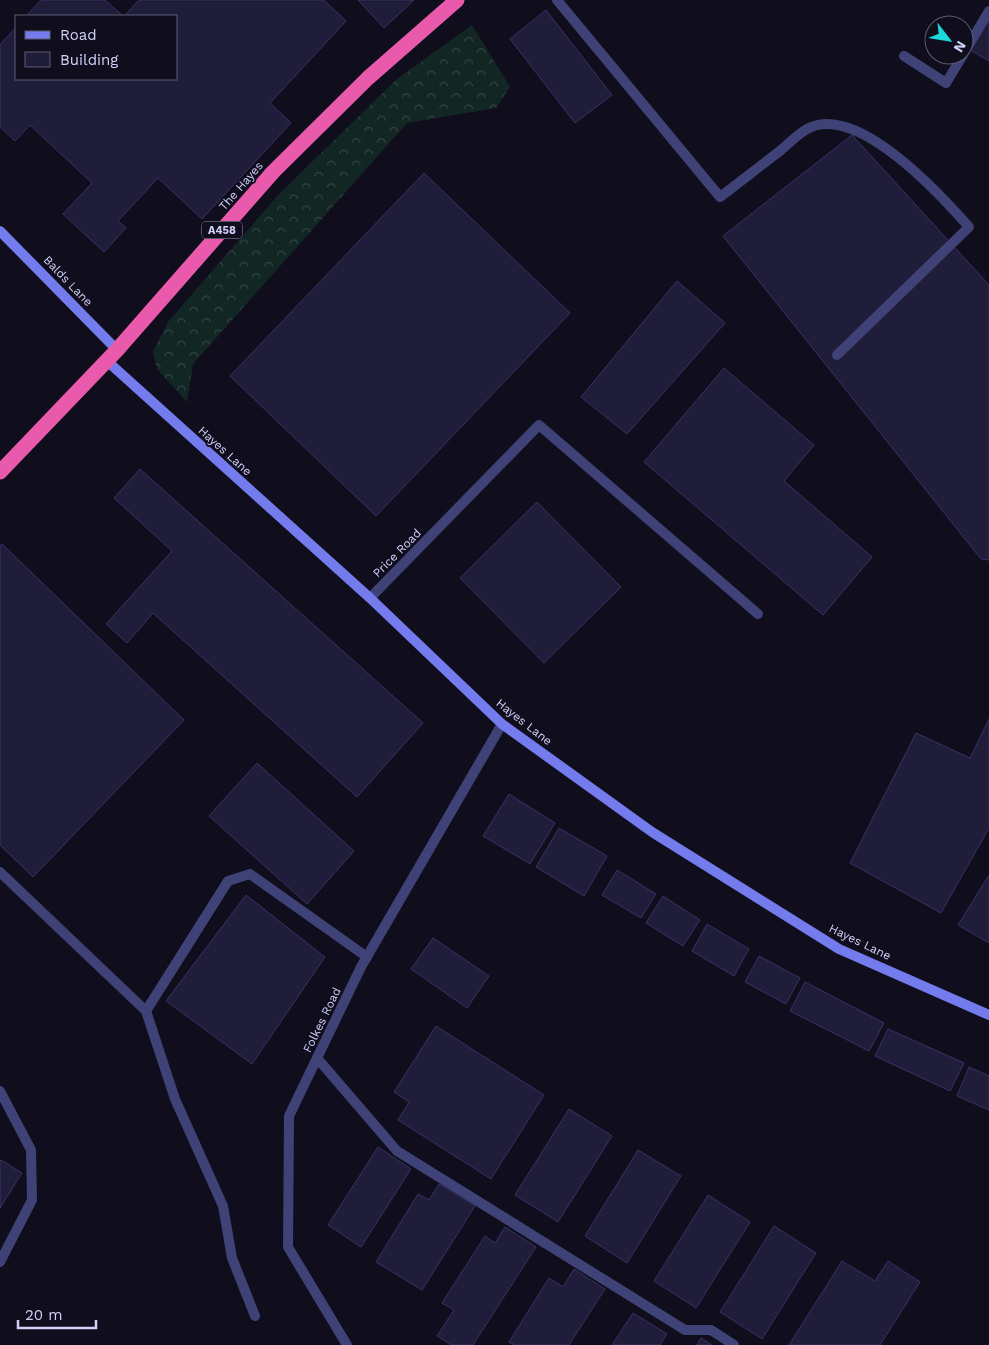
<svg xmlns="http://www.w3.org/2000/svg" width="989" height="1345" font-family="'Work Sans',sans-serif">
<defs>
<pattern id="forest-crowns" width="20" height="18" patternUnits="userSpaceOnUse" patternTransform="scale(1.25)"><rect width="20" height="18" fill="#122624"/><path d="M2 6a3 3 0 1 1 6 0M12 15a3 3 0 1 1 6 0" fill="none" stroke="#334445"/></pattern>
</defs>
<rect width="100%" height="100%" fill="#100e1d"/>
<!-- forest -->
<path fill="url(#forest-crowns)" d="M472,25L510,87L496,108L407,123L193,364L187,402L157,369L153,351L168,322L279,194L397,79Z"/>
<!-- building -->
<g fill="#201d3b" stroke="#373265">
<path d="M41,0H105L123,16H26Z"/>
<path d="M139,0H324L346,21L270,103L291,123L202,219L158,178L118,221L126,228L104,252L63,214L92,183L30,125L15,141L0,127V45L16,27V79H176V16H124Z"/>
<path d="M358,0H414L384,28Z"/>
<path d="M546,10L612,95L575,123L510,39Z"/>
<path d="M989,19V61L970,50Z"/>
<path d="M852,135L989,285V560L981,559L723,236Z"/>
<path d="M424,173L570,313L376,516L230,376Z"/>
<path d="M677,281L725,323L627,434L581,397Z"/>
<path d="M724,368L814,445L784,481L872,557L823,615L644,462Z"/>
<path d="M140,469L423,723L357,797L153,613L127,643L106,624L172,551L114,498Z"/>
<path d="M537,502L621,587L544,663L460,578Z"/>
<path d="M2,544L184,720L33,877L0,845V546Z"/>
<path d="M989,719V828L941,913L850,863L916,733L970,758Z"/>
<path d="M257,763L354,851L307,904L209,816Z"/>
<path d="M509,794L555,823L530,864L483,836Z"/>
<path d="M559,828L607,856L584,896L536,867Z"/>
<path d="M617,870L656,894L641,918L602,895Z"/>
<path d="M989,875V943L958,925Z"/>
<path d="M246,895L325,957L252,1064L166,1001Z"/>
<path d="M663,896L700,920L683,946L646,923Z"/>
<path d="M707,924L749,949L734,976L692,951Z"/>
<path d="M433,938L489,976L467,1008L411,969Z"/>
<path d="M759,956L800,978L786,1004L745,982Z"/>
<path d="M805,982L884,1023L869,1051L790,1011Z"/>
<path d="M436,1026L544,1095L491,1179L398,1120L409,1102L394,1092Z"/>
<path d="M888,1029L964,1063L950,1091L875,1056Z"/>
<path d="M969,1067L989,1076V1110L957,1096Z"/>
<path d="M569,1109L612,1136L558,1222L515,1195Z"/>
<path d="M378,1147L411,1169L361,1247L328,1225Z"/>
<path d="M638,1150L681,1176L627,1263L585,1236Z"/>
<path d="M1,1160L22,1173L0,1208V1161Z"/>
<path d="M439,1184L475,1206L422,1290L376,1262L418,1194L429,1200Z"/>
<path d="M708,1195L750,1222L696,1308L654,1281Z"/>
<path d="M774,1226L816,1253L762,1339L720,1312Z"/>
<path d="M505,1227L536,1247L473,1345H451L437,1336L454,1310L442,1303L485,1236L495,1243Z"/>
<path d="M842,1261L875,1281L888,1261L920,1282L880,1345H789Z"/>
<path d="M574,1269L605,1289L569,1345H515L509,1342L549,1278L563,1287Z"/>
<path d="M633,1313L667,1334L660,1345H612Z"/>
<path d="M701,1338L712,1345H697Z"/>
</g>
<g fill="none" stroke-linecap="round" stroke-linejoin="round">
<!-- lane -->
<g stroke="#3f4276" stroke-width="10">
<path d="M557,0L720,197C740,182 760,166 780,151C788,144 797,135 807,129C856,102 939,193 969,227L837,355"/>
<path d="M964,53L989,11"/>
<path d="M904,56L946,83L963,55"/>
<path d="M370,598L539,425L758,614"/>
<path d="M0,872L146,1011L175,1099L223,1206L232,1258L255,1316"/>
<path d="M146,1011L228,881L250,874L367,957"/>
<path d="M317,1058L397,1151L685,1330H711L734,1345"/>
<path d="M0,1091L31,1150L32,1200L0,1262"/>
</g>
<!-- street -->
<path stroke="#3f4276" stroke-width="10" d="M347,1345L288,1247L289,1116L361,967L502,724"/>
<!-- secondary -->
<g stroke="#737bed" stroke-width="10">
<path d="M0,231L117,350"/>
<path d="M107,361L370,598L502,724L652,832L839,949L989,1015"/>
</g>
<!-- highway -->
<path stroke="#ea5aac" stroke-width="15" d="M0,472L117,350L273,172L368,78L457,0"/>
</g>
<g text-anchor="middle" stroke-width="4" stroke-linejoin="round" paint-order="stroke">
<!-- shield labels -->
<rect fill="#100e1d" stroke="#9796b7" stroke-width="1" x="202" y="221.5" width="40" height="17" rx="4"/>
<g font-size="11" font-weight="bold" fill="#d1d0f9">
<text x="222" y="234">A458</text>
</g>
<!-- street labels -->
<g font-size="12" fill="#d1d0f9" stroke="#100e1d">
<text transform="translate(241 186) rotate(-49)" y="4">The Hayes</text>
<text transform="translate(68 281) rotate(46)" y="4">Balds Lane</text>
<text transform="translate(225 451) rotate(42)" y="4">Hayes Lane</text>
<text transform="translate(397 553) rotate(-45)" y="4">Price Road</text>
<text transform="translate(524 722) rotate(38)" y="4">Hayes Lane</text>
<text transform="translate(860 942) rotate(26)" y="4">Hayes Lane</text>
<text transform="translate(322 1020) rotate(-64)" y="4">Folkes Road</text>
</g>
</g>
<!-- legend -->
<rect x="15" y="15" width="162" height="65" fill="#100e1d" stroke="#5d5c75"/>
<rect x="25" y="31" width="25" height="8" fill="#737bed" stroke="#5d5c75"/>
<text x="60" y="40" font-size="15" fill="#d1d0f9">Road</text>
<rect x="25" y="52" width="25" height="15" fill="#201d3b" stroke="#5d5c75"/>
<text x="60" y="65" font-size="15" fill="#d1d0f9">Building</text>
<!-- north arrow -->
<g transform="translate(949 40) rotate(121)"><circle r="24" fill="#100e1d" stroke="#5d5c75"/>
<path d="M0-4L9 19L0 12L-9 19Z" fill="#1bd8da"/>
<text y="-8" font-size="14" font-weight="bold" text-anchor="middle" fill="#d1d0f9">N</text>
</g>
<!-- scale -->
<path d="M18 1320v8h78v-8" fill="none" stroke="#d1d0f9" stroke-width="2.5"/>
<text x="25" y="1320" font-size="15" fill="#d1d0f9" stroke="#100e1d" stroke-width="4" paint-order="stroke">20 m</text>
</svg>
